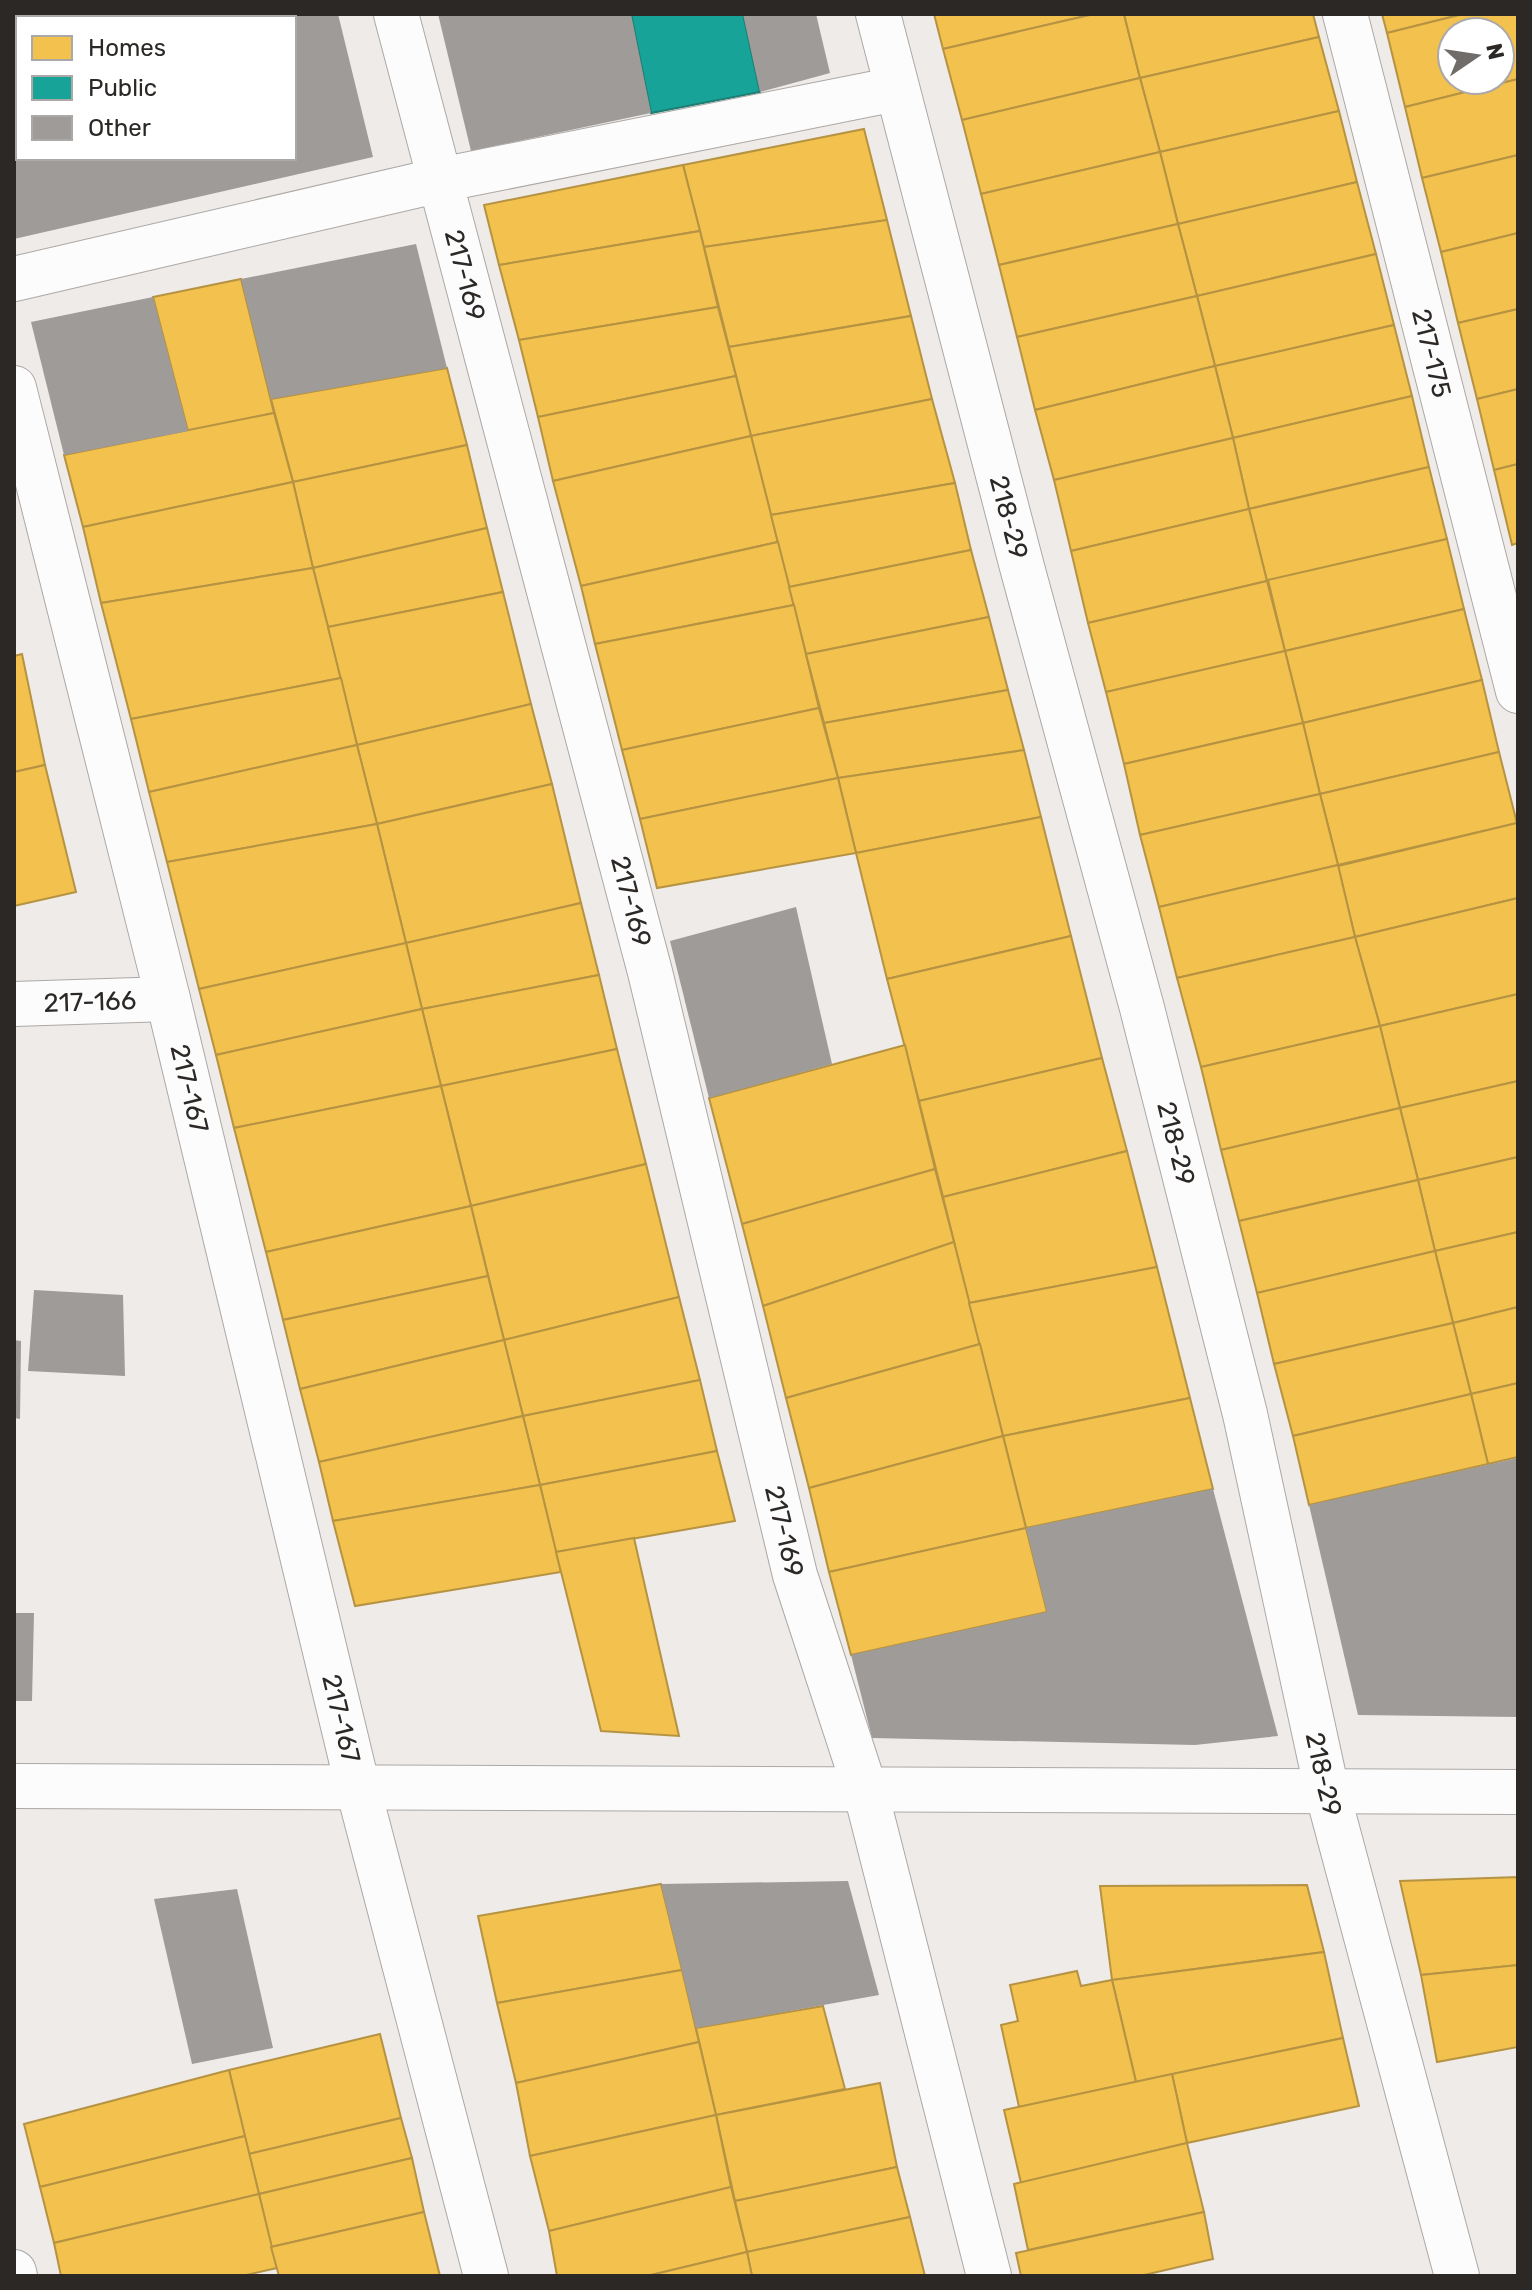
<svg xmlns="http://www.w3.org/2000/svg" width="1532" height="2290" font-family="Rubik,sans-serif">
<rect width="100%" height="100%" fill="#efebe8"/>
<!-- homes -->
<g fill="#f2c14e" stroke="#b69342" stroke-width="2" fill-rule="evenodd">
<path d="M14,14H164L165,18H18V80L14,81Z"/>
<path d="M934,14H1094L943,49Z"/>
<path d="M1094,14H1124L1140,78L962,120L943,49Z"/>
<path d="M1124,14H1313L1319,37L1140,78Z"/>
<path d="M1382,14H1463L1387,33Z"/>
<path d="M1463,14H1518V79L1405,107L1387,33ZM1452,32H1500V80H1452Z"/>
<path d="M1319,37L1339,111L1160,152L1140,78Z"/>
<path d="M1140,78L1160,152L981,194L962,120Z"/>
<path d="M1518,79V155L1422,178L1405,107Z"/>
<path d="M1339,111L1357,182L1178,224L1160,152Z"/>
<path d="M864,129L887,220L704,247L683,165Z"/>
<path d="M1160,152L1178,224L999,265L981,194Z"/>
<path d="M1518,155V233L1441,252L1422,178Z"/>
<path d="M683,165L700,231L499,265L484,205Z"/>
<path d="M1357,182L1376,254L1197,296L1178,224Z"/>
<path d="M887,220L911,316L729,347L704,247Z"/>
<path d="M1178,224L1197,296L1017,337L999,265Z"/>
<path d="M700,231L718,307L519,340L499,265Z"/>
<path d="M1518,233V309L1458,323L1441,252Z"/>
<path d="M1376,254L1394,325L1215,366L1197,296Z"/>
<path d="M241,279L274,413L188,431L153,297Z"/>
<path d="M1197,296L1215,366L1035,410L1017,337Z"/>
<path d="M718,307L736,376L538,417L519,340Z"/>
<path d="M1518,309V389L1477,399L1458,323Z"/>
<path d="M911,316L932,399L751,436L729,347Z"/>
<path d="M1394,325L1412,396L1233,438L1215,366Z"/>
<path d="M1215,366L1233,438L1054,480L1035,410Z"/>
<path d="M447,368L467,445L293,482L271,399Z"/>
<path d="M736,376L751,436L553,481L538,417Z"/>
<path d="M1518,389V464L1494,470L1477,399Z"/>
<path d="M1412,396L1429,467L1249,509L1233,438Z"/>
<path d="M932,399L955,483L771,515L751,436Z"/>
<path d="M274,413L293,482L83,527L64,455Z"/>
<path d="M751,436L778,542L581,586L553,481Z"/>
<path d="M1233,438L1249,509L1071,551L1054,480Z"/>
<path d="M467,445L487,528L313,568L293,482Z"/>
<path d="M1518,464V543L1512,545L1494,470Z"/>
<path d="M1429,467L1447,539L1267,581L1249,509Z"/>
<path d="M293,482L313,568L101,603L83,527Z"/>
<path d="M955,483L971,550L789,587L771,515Z"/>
<path d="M1249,509L1267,581L1088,623L1071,551Z"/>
<path d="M487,528L503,592L328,627L313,568Z"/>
<path d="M1447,539L1464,609L1285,651L1268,580Z"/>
<path d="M778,542L794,605L595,644L581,586Z"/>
<path d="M971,550L989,617L806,654L789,587Z"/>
<path d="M313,568L341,678L131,719L101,603Z"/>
<path d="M1267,581L1285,651L1106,692L1088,623Z"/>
<path d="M503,592L531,704L357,745L328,627Z"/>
<path d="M794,605L819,708L622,750L595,644Z"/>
<path d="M1464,609L1482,680L1303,723L1285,651Z"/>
<path d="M989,617L1008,690L824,723L806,654Z"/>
<path d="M1285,651L1303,723L1124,764L1106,692Z"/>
<path d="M22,654L45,765L14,772V656Z"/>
<path d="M341,678L357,745L149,792L131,719Z"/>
<path d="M1482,680L1499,752L1320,794L1303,723Z"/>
<path d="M1008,690L1024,750L838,778L824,723Z"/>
<path d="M531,704L552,784L377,824L357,745Z"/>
<path d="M819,708L838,778L640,819L622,750Z"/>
<path d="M1303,723L1320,794L1140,835L1124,764Z"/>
<path d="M357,745L377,824L167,862L149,792Z"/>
<path d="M1024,750L1041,817L856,853L838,778Z"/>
<path d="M1499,752L1517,823L1338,865L1320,794Z"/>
<path d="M45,765L76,892L14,906V772Z"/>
<path d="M838,778L856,853L657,888L640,819Z"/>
<path d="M552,784L581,903L406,943L377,824Z"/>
<path d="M1320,794L1338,865L1159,907L1140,835Z"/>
<path d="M1041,817L1071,936L887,979L856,853Z"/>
<path d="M1517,823L1518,898L1355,937L1338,866Z"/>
<path d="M377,824L406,943L199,989L167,862Z"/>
<path d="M1338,865L1355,937L1177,978L1159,907Z"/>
<path d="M1518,898V994L1380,1026L1355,937Z"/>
<path d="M581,903L599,975L422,1009L406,943Z"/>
<path d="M1071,936L1102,1058L919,1101L887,979Z"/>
<path d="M1355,937L1380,1026L1201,1067L1177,978Z"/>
<path d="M406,943L422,1009L216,1055L199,989Z"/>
<path d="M599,975L617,1049L441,1086L422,1009Z"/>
<path d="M1518,994V1081L1400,1108L1380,1026Z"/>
<path d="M422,1009L441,1086L234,1128L216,1055Z"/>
<path d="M1380,1026L1400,1108L1221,1150L1201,1067Z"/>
<path d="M905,1045L935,1169L742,1224L709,1098Z"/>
<path d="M617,1049L646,1164L471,1206L441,1086Z"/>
<path d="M1102,1058L1127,1151L943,1197L919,1101Z"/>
<path d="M1518,1081V1157L1418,1180L1400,1108Z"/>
<path d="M441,1086L471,1206L266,1252L234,1128Z"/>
<path d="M1400,1108L1418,1180L1239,1221L1221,1150Z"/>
<path d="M1127,1151L1157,1267L969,1303L943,1197Z"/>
<path d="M1518,1157V1232L1435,1251L1418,1180Z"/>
<path d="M646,1164L679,1297L504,1340L471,1206Z"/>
<path d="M935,1169L954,1242L763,1306L742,1224Z"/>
<path d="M1418,1180L1435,1251L1257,1293L1239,1221Z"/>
<path d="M471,1206L488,1276L283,1320L266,1252Z"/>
<path d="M1518,1232V1307L1453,1323L1435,1251Z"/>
<path d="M954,1242L980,1344L786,1398L763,1306Z"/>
<path d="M1435,1251L1453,1323L1274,1364L1257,1293Z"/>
<path d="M1157,1267L1190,1398L1003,1436L969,1303Z"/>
<path d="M488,1276L504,1340L300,1389L283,1320Z"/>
<path d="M679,1297L700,1380L523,1416L504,1340Z"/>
<path d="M1518,1307V1383L1471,1394L1453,1323Z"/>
<path d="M1453,1323L1471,1394L1293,1436L1274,1364Z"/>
<path d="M504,1340L523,1416L319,1462L300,1389Z"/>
<path d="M980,1344L1003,1436L809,1488L786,1398Z"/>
<path d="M700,1380L717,1451L540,1485L523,1416Z"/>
<path d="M1518,1383V1457L1488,1464L1471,1394Z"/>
<path d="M1471,1394L1488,1464L1309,1505L1293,1436Z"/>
<path d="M1190,1398L1213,1489L1026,1528L1003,1436Z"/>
<path d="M523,1416L540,1485L333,1521L319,1462Z"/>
<path d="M1003,1436L1026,1528L829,1572L809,1488Z"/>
<path d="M717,1451L735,1521L556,1552L540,1485Z"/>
<path d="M540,1485L561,1572L355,1606L333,1521Z"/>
<path d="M1026,1528L1047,1612L851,1655L829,1572Z"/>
<path d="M634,1538L679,1736L601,1731L556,1552Z"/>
<path d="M1518,1877V1965L1421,1975L1400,1881Z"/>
<path d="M661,1884L682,1970L497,2003L478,1916Z"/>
<path d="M1307,1885L1324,1952L1112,1980L1100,1886Z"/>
<path d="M1324,1952L1343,2038L1136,2082L1112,1980Z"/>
<path d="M1518,1965V2047L1437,2062L1421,1975Z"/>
<path d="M682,1970L699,2042L516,2083L497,2003Z"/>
<path d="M1077,1971L1081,1986L1112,1980L1136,2082L1019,2107L1001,2025L1018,2021L1010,1985Z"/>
<path d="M823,2006L845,2089L716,2115L696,2028Z"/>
<path d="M380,2034L401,2118L249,2154L229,2070Z"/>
<path d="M1343,2038L1359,2106L1187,2143L1172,2074Z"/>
<path d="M699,2042L716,2115L530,2156L516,2083Z"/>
<path d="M229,2070L245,2136L40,2187L24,2124Z"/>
<path d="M1172,2074L1187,2143L1021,2183L1004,2110Z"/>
<path d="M880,2083L897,2167L735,2201L716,2115Z"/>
<path d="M716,2115L731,2187L549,2231L530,2156Z"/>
<path d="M401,2118L412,2158L259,2194L249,2154Z"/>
<path d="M245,2136L259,2194L54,2243L40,2187Z"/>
<path d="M1187,2143L1204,2212L1028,2250L1014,2184Z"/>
<path d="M412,2158L424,2212L271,2247L259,2194Z"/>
<path d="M897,2167L910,2217L747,2252L735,2201Z"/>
<path d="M731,2187L747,2252L647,2276H557L549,2231Z"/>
<path d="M259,2194L277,2268L242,2276H61L54,2243Z"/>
<path d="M424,2212L440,2276H279L271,2247Z"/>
<path d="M1204,2212L1213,2259L1140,2276H1021L1016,2253Z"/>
<path d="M910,2217L925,2276H752L747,2252Z"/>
<path d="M747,2252L752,2276H647Z"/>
</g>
<!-- public -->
<path fill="#17a398" stroke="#1d7e76" stroke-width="2" d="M631,14H743L760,92L651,113Z"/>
<!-- building -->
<g fill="#9f9b99">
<path d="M164,14H338L373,157L14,239V81L18,80V158H294V18H165Z"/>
<path d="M438,14H631L651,113L471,151Z"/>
<path d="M743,14H816L830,73L760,92Z"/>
<path d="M416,244L447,368L271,399L241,279Z"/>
<path d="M153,297L188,431L64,455L31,322Z"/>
<path d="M796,907L832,1064L709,1098L670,941Z"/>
<path d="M34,1290L123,1295L125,1376L28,1371Z"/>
<path d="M14,1340L21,1341L20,1419L14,1418Z"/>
<path d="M1518,1458V1717L1358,1715L1309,1505Z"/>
<path d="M1213,1489L1278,1736L1195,1745L872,1738L851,1655L1047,1612L1026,1528Z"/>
<path d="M14,1613H34L32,1701H14Z"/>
<path d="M848,1881L879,1995L696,2028L661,1884Z"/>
<path d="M237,1889L273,2048L192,2064L154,1899Z"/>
</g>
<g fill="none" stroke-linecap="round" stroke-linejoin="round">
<defs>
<g id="minor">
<path id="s1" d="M396,14L650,972L795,1575L865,1789L989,2276"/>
<path id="s2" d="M878,14L1022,567L1142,1008L1245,1414L1327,1791L1457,2276"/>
<path id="s3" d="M1345,14L1518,691"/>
<path d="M14,279L440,180L896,89"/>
<path id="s4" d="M14,388L168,999L358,1788L486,2276"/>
<path id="s5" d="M14,1004L168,999"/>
<path d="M14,2272L15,2276"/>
</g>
<path id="tertiary" d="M14,1786L1518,1792"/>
</defs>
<!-- minor casing -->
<use href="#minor" stroke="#aba8a6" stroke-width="46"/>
<!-- tertiary casing -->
<use href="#tertiary" stroke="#aba8a6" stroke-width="46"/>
<!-- minor -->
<use href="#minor" stroke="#fdfcfc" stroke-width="44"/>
<!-- tertiary -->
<use href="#tertiary" stroke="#fdfcfc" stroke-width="44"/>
</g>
<g text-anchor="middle" stroke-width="8" stroke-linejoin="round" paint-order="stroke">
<!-- street labels -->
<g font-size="26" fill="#2b2826" stroke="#fff">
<text dy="9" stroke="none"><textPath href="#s1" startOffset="270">217-169</textPath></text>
<text dy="9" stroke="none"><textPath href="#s3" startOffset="350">217-175</textPath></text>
<text dy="9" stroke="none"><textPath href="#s2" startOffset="520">218-29</textPath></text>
<text dy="9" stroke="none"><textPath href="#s1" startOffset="918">217-169</textPath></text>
<text dy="9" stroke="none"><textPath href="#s5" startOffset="76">217-166</textPath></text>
<text dy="9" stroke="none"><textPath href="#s4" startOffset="722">217-167</textPath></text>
<text dy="9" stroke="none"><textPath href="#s2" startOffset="1168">218-29</textPath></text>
<text dy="9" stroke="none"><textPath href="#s1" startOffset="1566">217-169</textPath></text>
<text dy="9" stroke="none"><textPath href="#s4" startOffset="1370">217-167</textPath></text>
<text dy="9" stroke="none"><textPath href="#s2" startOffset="1816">218-29</textPath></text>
</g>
</g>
<!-- border -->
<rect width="1532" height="2290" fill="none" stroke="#2b2826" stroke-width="32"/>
<!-- legend -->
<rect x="16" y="16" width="280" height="144" fill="#ffffff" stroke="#aaa9a8" stroke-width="2"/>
<rect x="32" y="36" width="40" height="24" fill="#f2c14e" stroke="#aaa9a8" stroke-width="2"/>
<text x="88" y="56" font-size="24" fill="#2b2826">Homes</text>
<rect x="32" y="76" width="40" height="24" fill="#17a398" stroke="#aaa9a8" stroke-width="2"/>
<text x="88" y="96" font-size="24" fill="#2b2826">Public</text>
<rect x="32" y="116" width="40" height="24" fill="#9f9b99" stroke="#aaa9a8" stroke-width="2"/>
<text x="88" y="136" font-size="24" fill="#2b2826">Other</text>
<!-- north arrow -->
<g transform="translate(1476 56) rotate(77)"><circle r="38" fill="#ffffff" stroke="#aaa9a8" stroke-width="2"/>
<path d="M0-6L14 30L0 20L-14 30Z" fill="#706c6a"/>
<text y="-12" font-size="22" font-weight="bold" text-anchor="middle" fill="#2b2826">N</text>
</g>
</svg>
